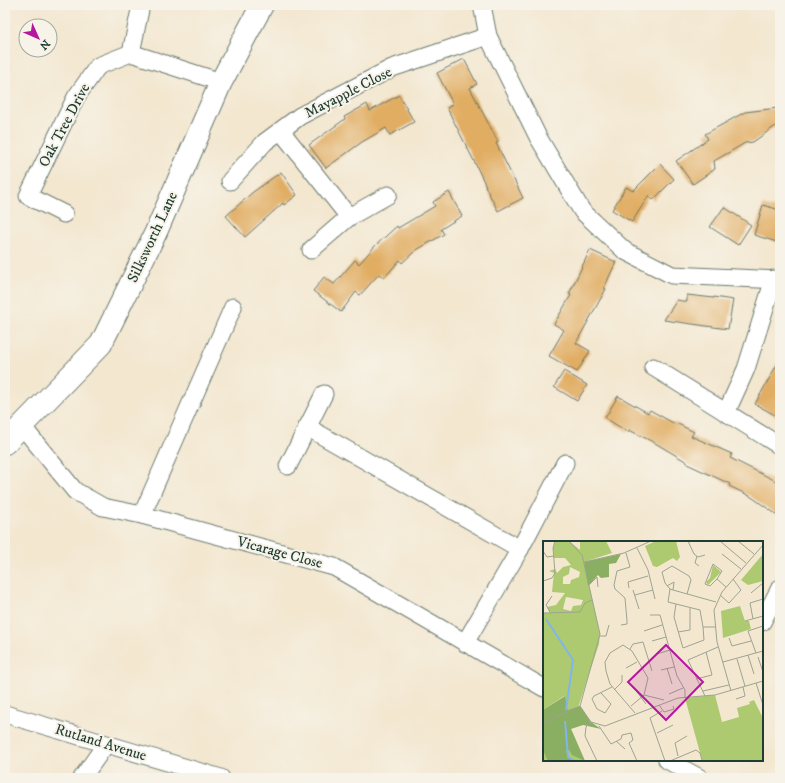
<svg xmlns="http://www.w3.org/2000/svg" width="785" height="783" font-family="'IM FELL DW Pica',serif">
<rect width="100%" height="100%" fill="#f7f3e8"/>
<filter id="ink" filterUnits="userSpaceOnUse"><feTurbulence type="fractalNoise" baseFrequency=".025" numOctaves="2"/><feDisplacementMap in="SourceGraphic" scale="8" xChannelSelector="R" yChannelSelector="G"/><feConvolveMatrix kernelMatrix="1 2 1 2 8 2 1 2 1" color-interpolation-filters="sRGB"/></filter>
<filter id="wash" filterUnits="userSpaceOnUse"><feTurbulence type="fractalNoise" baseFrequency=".012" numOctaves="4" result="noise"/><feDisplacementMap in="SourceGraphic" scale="16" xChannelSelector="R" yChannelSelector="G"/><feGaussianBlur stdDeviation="0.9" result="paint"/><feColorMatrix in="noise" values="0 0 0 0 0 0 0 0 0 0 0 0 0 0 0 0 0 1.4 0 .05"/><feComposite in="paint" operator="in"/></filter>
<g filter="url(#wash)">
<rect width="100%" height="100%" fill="#f3e7d0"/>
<g id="blocks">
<!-- building -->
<g fill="#e1ad64">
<path d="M464,59L477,84L470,88L498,142L496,143L523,198L498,211L485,186H486L475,163L447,108L453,104L437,73Z"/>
<path d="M399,95L414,122L390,135L386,128L362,142L326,168L309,145L345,119L344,117L367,104L370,111Z"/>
<path d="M778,108L780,123L753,142L745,143L714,161L715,169L693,184L676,161L708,139L705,134L745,112Z"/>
<path d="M660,164L674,179L653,200L649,195L632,222L612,210L626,187L633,191Z"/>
<path d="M281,172L297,195L284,205L283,203L245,237L226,216L253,192Z"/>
<path d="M449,192L462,216L441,229L444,234L415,251L402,263L400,260L384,278L379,274L360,295L356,292L341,312L313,291L324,277L334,284L355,260L359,264L375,246L397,226L398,228L435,206L433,202Z"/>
<path d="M763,205L780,210V243L754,235Z"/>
<path d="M724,207L751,225L738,245L710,227Z"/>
<path d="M590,250L616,262L604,288L606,289L576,343L590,351L577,372L549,356L564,330L554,324L571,295L569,294Z"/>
<path d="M687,295L714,298V297L733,300L728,329L664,320L677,300L687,302Z"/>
<path d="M780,359V418L755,404Z"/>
<path d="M564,371L587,385L577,401L554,387Z"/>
<path d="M618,396L648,413L650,410L675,424L676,423L694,432L691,436L732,454L730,458L780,483V517L750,496L729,486L730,484L687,464V462L655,443L629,430L628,432L605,418Z"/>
</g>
</g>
</g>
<g filter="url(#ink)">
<use href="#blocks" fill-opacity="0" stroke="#69786b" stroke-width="1"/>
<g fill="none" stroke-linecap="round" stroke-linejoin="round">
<defs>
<g id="street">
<path d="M482,5L488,36L538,137L582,211L625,251L672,275L780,280"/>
<path d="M131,53L141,5"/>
<path d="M281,131L349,217"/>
<path d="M230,181L265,142L300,116L392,68L488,36"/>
<path d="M64,214L28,196L76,97L98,66L131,53L221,82"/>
<path d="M311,250L349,217L388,195"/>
<path d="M653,367L780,446"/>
<path d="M726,413L746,369L774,279"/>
<path d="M22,426L75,491L103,507L142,515L334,567L544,688"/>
<path d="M307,427L520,549"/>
<path d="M288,466L324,394"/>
<path d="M142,515L233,307"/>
<path d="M762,622L780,588"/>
<path d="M465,643L520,549L565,463"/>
<path d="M5,714L221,778"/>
<path d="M667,760L700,778"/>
<path d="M82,778L106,744"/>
</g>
<path id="secondary" d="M5,443L101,344L156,232L221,82L262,5"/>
</defs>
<!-- street casing -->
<use href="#street" stroke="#69786b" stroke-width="19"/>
<!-- secondary casing -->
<use href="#secondary" stroke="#69786b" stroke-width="24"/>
<!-- street -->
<use href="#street" stroke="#fff" stroke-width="17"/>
<!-- secondary -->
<use href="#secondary" stroke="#fff" stroke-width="22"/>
</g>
</g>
<g text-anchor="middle" stroke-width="4" stroke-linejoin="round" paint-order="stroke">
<!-- street labels -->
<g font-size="15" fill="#1f3d34" stroke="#f7f3e8">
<text transform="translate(348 92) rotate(-27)" y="5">Mayapple Close</text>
<text transform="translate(64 125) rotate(-62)" y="5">Oak Tree Drive</text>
<text transform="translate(152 237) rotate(-65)" y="5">Silksworth Lane</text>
<text transform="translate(280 552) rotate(15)" y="5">Vicarage Close</text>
<text transform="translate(101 742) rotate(17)" y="5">Rutland Avenue</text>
</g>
</g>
<!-- overview -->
<g transform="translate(543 541)">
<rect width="220" height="220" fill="#f3e7d0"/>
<path d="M12,0H26L37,9V0H63L69,12L41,21L57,93L56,103L28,188L42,220H0V182L25,169L21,155L0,169V72H7L4,66L13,64L22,52L9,51L11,32L6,30L12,28L14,32L20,26L28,24L22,17H11L10,7ZM27,26L37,31L36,36L28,39L27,43H20V36L26,33ZM23,56L40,59L38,64L30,65L28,70L20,68ZM113,0H133L137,16L134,20L130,17L114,26L110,25L102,5ZM220,13V40L205,44L198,39ZM170,24L178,31L165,44L163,41L167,37ZM197,65L202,80H206L208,88L180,97L178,70ZM172,154L179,181L196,176L194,167L207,163L206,161L211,159L220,177V220L159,219L142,157Z" fill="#aeca70" fill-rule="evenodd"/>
<path d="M78,13L73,22L66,23V36L58,37L55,34L45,45L41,21ZM22,155L25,169L37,165L48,181L58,188L40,184L28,188L42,220L29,214L26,209L23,210L25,215L33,220H5L0,209V169Z" fill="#8aae62"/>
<path fill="none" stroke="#80b5ee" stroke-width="2" d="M3,78L30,119L23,169M22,180L25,216L32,220"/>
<path fill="none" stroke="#9ea392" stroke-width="1" d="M26,0L39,14L57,93L37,165L48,181L62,185L135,157L172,154L220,140M145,0L151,13L155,16L162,14M177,0L203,22M195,0L211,13M94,7L105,29L112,58M0,10L4,16L11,15M179,13L198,28M154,15L152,22L156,25M41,21L81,12L108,0M174,38L179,30L170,23L162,43L167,45L174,38L183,46M0,40L9,37L12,32L10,7L12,0M45,45L54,36L55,46M124,45L131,41L130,49M86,47L85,41L105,35M127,48L125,61L157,69L160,86M90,49L96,68M208,52L220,42M144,53L148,39L146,35L129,25L119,31L122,42L127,48L130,49L173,61M92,54L110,49M177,54L186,62L198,49L190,38M133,63L131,76L140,107L161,99L160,86H172M7,71L3,64L9,55M0,72L37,71L42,62L49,59M107,74H117L134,135L142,149V157M210,78L207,62L220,58M202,80L220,75M78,84L84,83V80L82,57L72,48L71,44L74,30L87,26L83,12M101,90L119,84M135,91L147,89V67M57,95H63L66,84M186,97L189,105L208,100M109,100L123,96M87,108L90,103L100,101L109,130M213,112L205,90L220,85M114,113L127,109M205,114L211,133M215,116L220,131M194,118L202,145M180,121L220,110M83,127L94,121M124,127L129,143M118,129L131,126M153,138L169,134L163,111M213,142L220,164M91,147L103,163M71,149L79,141V134M160,150L186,144M188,150L174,101L171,69L179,51L220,4M58,152L68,163L62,172L54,168L49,158L51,155L69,146M126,153L140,147M101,154L121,159M162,155L145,119L175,106M193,158L202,155L200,146M116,164L121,171L131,168L130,165M88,165L101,154L105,137L89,110L80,104L67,112L62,121L63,130L67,143L92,172M119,170L107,177L122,220M48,181L43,186L42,195L54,220M0,182L37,165M56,185L68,203L78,198L79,194L88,192L90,199L86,202L94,220M114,192L130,184M73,200L82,208M135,215L132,202L144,195M127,220L153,209L157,212L159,219M149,220H166"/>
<path fill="#b5179e" fill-opacity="0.15" stroke="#b5179e" stroke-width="2" d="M123,104L160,141L123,179L85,141Z"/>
<rect width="220" height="220" fill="none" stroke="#1f3d34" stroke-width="2"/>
</g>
<!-- margin -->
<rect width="785" height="783" fill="none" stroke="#f7f3e8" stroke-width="20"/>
<!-- north arrow -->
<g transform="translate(38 38) rotate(135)"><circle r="19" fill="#f7f3e8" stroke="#a1aaa0"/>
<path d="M0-3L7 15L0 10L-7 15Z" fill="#b5179e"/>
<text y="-6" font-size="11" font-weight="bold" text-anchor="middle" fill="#1f3d34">N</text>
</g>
</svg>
